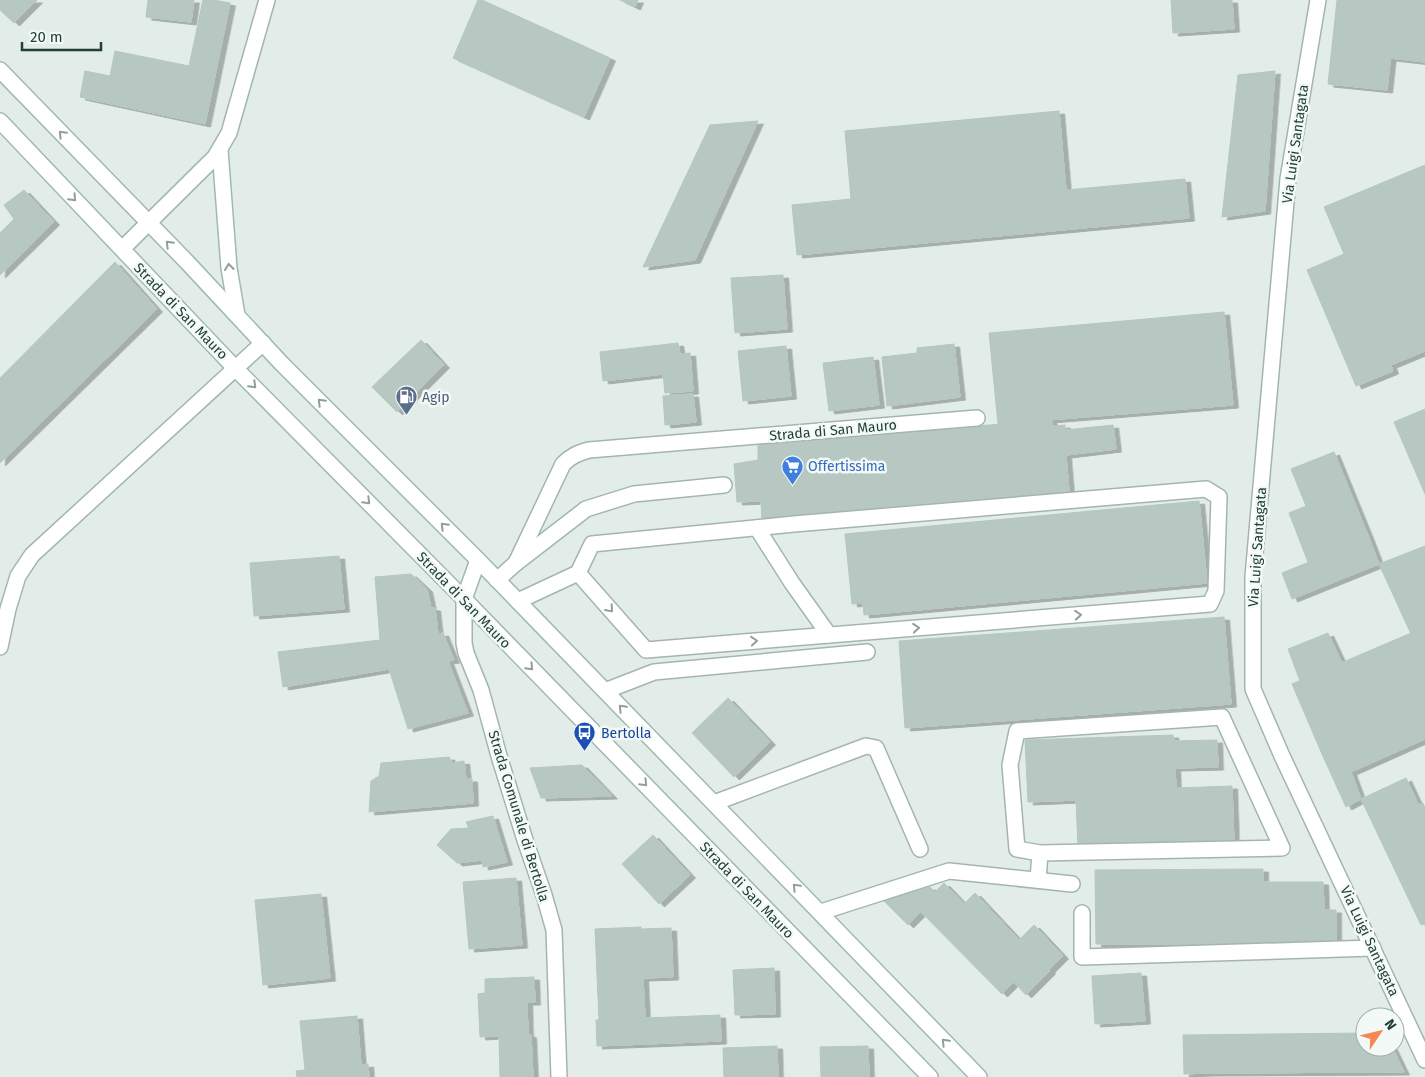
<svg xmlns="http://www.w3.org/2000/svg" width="1425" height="1077" font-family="'Fira Sans',sans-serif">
<defs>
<filter id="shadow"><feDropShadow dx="5.5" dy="3" stdDeviation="0" flood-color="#0004"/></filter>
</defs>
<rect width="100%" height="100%" fill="#e2ede9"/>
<!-- building -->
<g fill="#b7c8c2" stroke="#b4c7c0" filter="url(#shadow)">
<path d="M0,0H37L14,23L0,10Z"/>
<path d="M148,0H194L191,22L146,17Z"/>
<path d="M203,0H214L230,3L205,124L80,97L85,71L110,76L115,51L189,66Z"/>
<path d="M478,0H482L610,58L584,117L453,58Z"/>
<path d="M620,0H638L635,7Z"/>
<path d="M1171,0H1232L1234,29L1173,33Z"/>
<path d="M1337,0H1397L1387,90L1328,84Z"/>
<path d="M1397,0H1425V62L1390,58Z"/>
<path d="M1275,71L1265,211L1222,217L1238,75Z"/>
<path d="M1059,111L1066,190L1185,179L1189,218L797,255L792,205L851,199L845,131Z"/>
<path d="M758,121L695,260L643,267L710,125Z"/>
<path d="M1425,165V351L1391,365L1393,371L1356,386L1307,270L1344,254L1324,207Z"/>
<path d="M24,190L54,222L0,275V233L14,219L4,205Z"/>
<path d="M115,262L157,309L0,463V378Z"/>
<path d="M783,275L787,329L735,333L731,278Z"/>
<path d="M1224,312L1233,405L998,424L989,333Z"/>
<path d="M421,340L444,365L397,412L372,387Z"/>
<path d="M678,343L680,354L690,353L693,391L665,393L663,374L603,381L600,352Z"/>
<path d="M954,344L960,397L887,406L882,357L917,353V348Z"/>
<path d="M786,346L791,396L743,401L738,351Z"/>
<path d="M873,357L879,405L829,411L823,363Z"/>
<path d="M693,394L696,422L665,425L663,396Z"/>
<path d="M1425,409V494L1394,422Z"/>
<path d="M1051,420L1053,426L1065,425V430L1113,425L1116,449L1066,455L1069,492L762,520L761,501L737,502L734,464L758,460V444Z"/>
<path d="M1334,452L1369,538L1308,562L1289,513L1306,506L1291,469Z"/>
<path d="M1199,501L1207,583L864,615L863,603L852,604L845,534Z"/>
<path d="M1369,538L1379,564L1292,599L1282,573Z"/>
<path d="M1425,546V627L1411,634L1379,564Z"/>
<path d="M339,556L344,609L254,616L250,563Z"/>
<path d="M411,574L427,589L431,608H435L438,634L443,633L454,660L448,661L468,713L408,729L389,669L283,687L278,652L380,640L375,577Z"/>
<path d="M1224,617L1231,704L905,728L899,641Z"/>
<path d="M1425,627V710L1322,754L1292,684Z"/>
<path d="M1328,633L1342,663L1300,681L1288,649Z"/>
<path d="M728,698L770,742L734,777L692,733Z"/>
<path d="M1425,710V739L1351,772L1361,799L1346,807L1322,754Z"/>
<path d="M1173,735L1174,741L1217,740L1218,767L1175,768L1176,788L1232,786L1234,843L1078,848L1076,800L1028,802L1025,740Z"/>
<path d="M449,757L452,763L464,761L466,779H472L473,803L369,812L371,781L379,776L381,763Z"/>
<path d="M582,765L612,796L541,798L530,768Z"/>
<path d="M1406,778L1419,806L1422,802L1425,807V924L1421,925L1361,799Z"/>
<path d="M493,816L507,862L483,867L482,860L457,863L437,845L451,829L469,828L466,822Z"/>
<path d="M653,835L690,875L659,904L622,864Z"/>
<path d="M1263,869V882H1323L1324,910H1336V943L1096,944L1095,870Z"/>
<path d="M516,878L522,945L469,949L463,882Z"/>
<path d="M944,883L964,904L975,893L1019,940L1034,925L1063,956L1049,970L1050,971L1026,995L1014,982L1002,994L921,912L908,925L883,900L930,887L935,892Z"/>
<path d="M321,894L330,978L263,985L255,900Z"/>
<path d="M641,927V929L671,928L673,977L643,978L645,1018L599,1020L595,929Z"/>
<path d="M774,968L775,1014L735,1015L733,970Z"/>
<path d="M1141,973L1145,1021L1095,1024L1092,976Z"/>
<path d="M534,977L535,1002H527L528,1034L480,1037L478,994L485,993V979Z"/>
<path d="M720,1015L721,1041L597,1046L596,1020Z"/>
<path d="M357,1016L361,1065L368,1064L369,1077H297L296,1071L305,1070L300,1021Z"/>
<path d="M1365,1033V1047H1392L1404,1072L1206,1073L1184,1074L1183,1035Z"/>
<path d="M528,1034L531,1035L533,1077H500L499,1036Z"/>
<path d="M777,1046L778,1077H724L723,1048Z"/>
<path d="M868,1046L869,1077H821L820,1047Z"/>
</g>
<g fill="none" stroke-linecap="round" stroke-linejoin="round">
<defs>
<g id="service">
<path d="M757,528L792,583L829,635"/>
<path d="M516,563L563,464C571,456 578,453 589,450L977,418"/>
<path d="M497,580L516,563L586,509L634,494L724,485"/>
<path d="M518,601L578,573L592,544L794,524L1206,489L1219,497L1216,591L1210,604L646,650L578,573"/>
<path d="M0,647L8,609L18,576L32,555L263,343"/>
<path d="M605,691L654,672L867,652"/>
<path d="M714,803L866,746L876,748L920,849"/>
<path d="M1038,880L1040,853L1282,848L1222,717L1017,731L1010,765L1017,849L1040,853"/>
<path d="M821,912L949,871L1072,884"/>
<path d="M1082,913V957L1373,948"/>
</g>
<g id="minor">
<path d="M1318,0L1288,179L1253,577V689L1282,756L1425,1060"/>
<path d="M122,249L215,157L229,133L267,0"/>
<path d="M478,560L464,599V643L466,653L481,690L499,756L525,840L544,895L554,930L559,1077"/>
</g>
<g id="secondary">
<path d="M0,70L187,262L282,364L478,560L979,1077"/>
<path d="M0,121L235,368L464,599L930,1077"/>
<path d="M220,150L229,268L237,315"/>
</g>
</defs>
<!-- service casing -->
<use href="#service" stroke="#a4b5b0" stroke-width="18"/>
<!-- minor casing -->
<use href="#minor" stroke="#a4b5b0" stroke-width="18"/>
<!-- secondary casing -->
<use href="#secondary" stroke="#a0b9b2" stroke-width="18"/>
<!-- service -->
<use href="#service" stroke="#fff" stroke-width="15"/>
<!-- minor -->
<use href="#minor" stroke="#fff" stroke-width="15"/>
<!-- secondary -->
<use href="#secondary" stroke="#fff" stroke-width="15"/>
</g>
<!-- one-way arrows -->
<defs><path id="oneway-chevron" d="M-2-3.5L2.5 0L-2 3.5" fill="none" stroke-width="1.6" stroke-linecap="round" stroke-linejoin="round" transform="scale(1.25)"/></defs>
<g stroke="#909f9c">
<use href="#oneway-chevron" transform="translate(62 134) rotate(-134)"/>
<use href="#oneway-chevron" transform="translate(73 198) rotate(47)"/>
<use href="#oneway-chevron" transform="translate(169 244) rotate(-135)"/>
<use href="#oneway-chevron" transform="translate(229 267) rotate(-97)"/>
<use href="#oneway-chevron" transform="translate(253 385) rotate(45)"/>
<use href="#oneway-chevron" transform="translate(321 402) rotate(-135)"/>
<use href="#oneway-chevron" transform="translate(367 501) rotate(45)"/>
<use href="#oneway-chevron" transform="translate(444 526) rotate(-135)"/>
<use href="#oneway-chevron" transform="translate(610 609) rotate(49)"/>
<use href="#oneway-chevron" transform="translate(1078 615) rotate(-5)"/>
<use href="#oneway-chevron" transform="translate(916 628) rotate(-5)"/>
<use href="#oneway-chevron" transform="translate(754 641) rotate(-5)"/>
<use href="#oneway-chevron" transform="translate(530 667) rotate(46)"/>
<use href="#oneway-chevron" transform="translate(622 708) rotate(-134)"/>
<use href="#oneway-chevron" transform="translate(644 783) rotate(46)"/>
<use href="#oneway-chevron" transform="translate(796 887) rotate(-134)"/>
<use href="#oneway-chevron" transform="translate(945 1042) rotate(-134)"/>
</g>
<!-- icons -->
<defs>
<symbol id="fuel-pin" viewBox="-11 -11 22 30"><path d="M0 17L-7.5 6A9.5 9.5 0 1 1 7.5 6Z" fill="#5c6f8a" stroke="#f3f9f6"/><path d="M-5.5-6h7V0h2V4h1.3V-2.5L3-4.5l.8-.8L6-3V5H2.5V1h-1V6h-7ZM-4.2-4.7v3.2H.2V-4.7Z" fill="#fff"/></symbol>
<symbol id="supermarket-pin" viewBox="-11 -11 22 30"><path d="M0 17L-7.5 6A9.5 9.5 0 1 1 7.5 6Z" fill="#3f7fe0" stroke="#f3f9f6"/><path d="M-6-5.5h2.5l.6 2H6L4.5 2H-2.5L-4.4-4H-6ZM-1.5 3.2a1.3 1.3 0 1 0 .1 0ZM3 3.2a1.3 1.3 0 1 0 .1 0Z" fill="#fff"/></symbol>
<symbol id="bus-pin" viewBox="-11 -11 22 30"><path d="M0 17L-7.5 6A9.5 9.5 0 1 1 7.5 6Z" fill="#1a4fb4" stroke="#f3f9f6"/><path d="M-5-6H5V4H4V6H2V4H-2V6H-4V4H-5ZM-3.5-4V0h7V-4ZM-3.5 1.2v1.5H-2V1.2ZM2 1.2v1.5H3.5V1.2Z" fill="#fff"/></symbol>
</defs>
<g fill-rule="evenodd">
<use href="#fuel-pin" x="394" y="384" width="25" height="34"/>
<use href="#supermarket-pin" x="780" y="454" width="25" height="34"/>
<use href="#bus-pin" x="572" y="720" width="25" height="34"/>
</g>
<g text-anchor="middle" stroke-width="5" stroke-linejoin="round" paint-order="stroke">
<!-- street labels -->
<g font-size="14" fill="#213f38" stroke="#f3f9f6">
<text transform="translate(1295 144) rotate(-82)" y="5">Via Luigi Santagata</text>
<text transform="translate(181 311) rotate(46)" y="5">Strada di San Mauro</text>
<text transform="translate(833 430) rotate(-5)" y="5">Strada di San Mauro</text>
<text transform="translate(1257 547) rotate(-86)" y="5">Via Luigi Santagata</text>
<text transform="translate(464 600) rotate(46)" y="5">Strada di San Mauro</text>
<text transform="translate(519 816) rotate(73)" y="5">Strada Comunale di Bertolla</text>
<text transform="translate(747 890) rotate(46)" y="5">Strada di San Mauro</text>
<text transform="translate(1370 941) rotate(65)" y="5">Via Luigi Santagata</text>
</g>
<!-- service labels -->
<g font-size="14" fill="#4e5e75" stroke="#f3f9f6" text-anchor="start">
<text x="422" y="402">Agip</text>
</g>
<!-- shop labels -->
<g font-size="14" fill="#366cbe" stroke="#f3f9f6" text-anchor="start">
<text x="808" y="471">Offertissima</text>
</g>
<!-- transit labels -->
<g font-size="14" fill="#164399" stroke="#f3f9f6" text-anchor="start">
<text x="601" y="738">Bertolla</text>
</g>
</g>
<!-- north arrow -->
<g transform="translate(1380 1032) rotate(55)"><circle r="24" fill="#f3f9f6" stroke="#9fafaa"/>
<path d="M0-4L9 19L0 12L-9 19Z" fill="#f88655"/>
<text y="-8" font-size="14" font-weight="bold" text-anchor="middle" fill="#213f38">N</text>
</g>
<!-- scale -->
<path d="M22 42v8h79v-8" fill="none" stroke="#213f38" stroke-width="2.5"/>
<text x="30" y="42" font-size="15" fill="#213f38" stroke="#f3f9f6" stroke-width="4" paint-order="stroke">20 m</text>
</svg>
